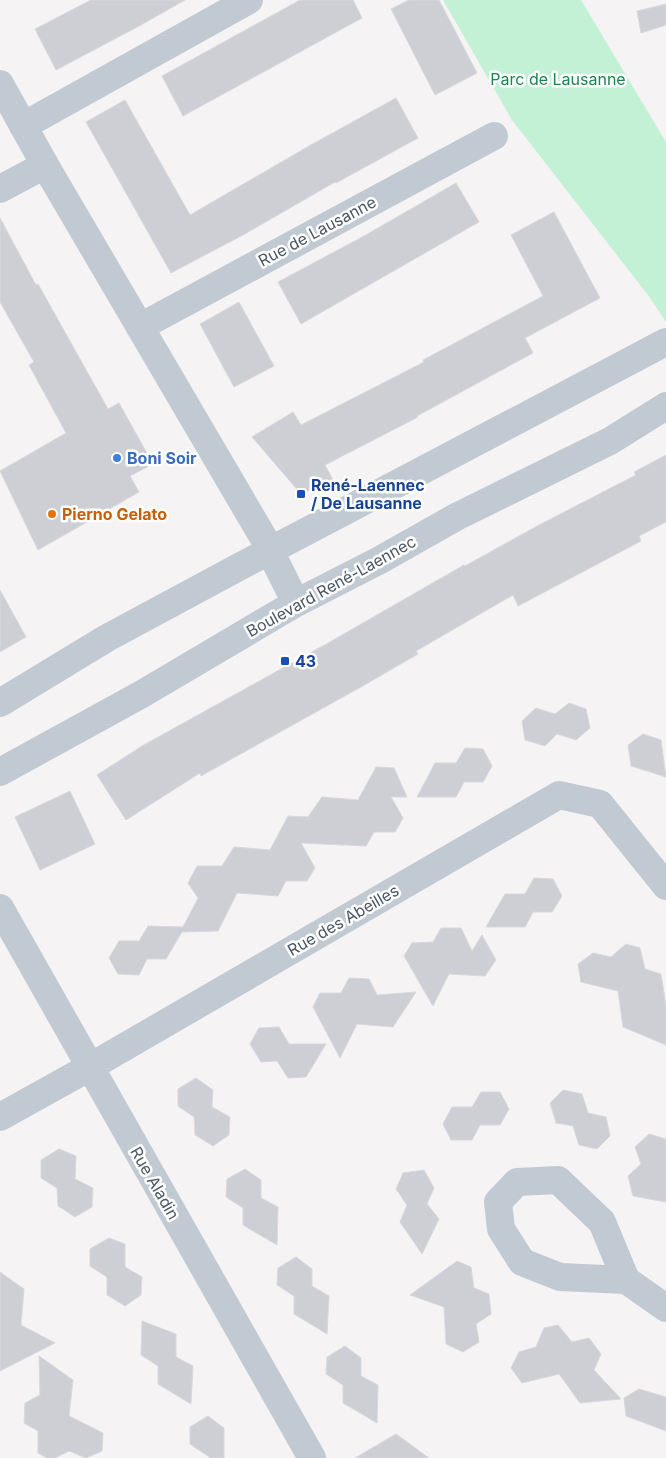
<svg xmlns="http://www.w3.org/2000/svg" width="666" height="1458" font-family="Inter,sans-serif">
<rect width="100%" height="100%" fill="#f5f3f3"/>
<!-- green -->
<path fill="#c3f1d5" d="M443,0H581L666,142V322L651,299L512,120Z"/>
<!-- building -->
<g fill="#cdcfd5" stroke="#d7d9de">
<path d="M91,0H185L141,25L56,70L35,29Z"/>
<path d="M300,0H353L362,18L183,116L162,76Z"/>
<path d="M409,0H439L477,73L435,95L391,9Z"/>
<path d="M666,4V25L641,33L637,11Z"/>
<path d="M396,98L418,138L336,183L335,182L243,235L171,273L86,122L125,100L190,215L309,146Z"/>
<path d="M456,183L479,222L301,324L278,282L364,236Z"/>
<path d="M554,212L600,298L525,338L533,353L417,416L418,417L325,465L333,480L301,494L252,437L293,412L301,425L424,362L423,360L543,296L511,235Z"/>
<path d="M0,218L36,285L38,284L108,409L119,403L153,464L130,476L139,492L38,550L0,471L66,433L29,365L34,362L0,302Z"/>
<path d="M239,302L274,366L234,387L200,324Z"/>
<path d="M666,455V522L639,536L641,541L518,606L513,595L416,651L418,654L361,687L201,776L200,773L126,820L97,775L142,746L328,643L464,565L465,566L537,526L636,475L634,472Z"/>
<path d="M0,590L26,637L0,652Z"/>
<path d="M569,703L586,709L590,728L576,740L557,734L545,746L525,740L522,721L536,708L555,714Z"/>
<path d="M643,734L661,740L666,777L631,766L628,745Z"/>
<path d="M465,748L483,749L492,766L483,782H464L456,797H417L435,763H456Z"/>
<path d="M376,767L394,768L407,797H391L403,818L395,832H374L366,846L301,843L315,868L307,881H286L278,896L237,893L218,931L182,932L166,959H147L139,975L118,974L109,958L119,941H139L148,926L183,927L198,898L188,883L197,866H222L234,847L270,850L288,816L308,817L322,797L358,800Z"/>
<path d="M70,791L95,844L40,870L15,817Z"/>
<path d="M534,878L553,879L562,896L552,912H533L525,927H486L505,894H525Z"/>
<path d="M441,928H461L472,951L482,935L496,960L485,976L449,974L433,1006L404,956L412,943L433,942Z"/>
<path d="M626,944L640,948L645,969L661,974L666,1006V1045L623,1027L618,991L581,982L578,964L593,953L611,957Z"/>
<path d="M349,978L369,979L377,995L416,992L393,1027L357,1024L340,1058L313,1007L320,993H341Z"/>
<path d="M279,1027L289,1044H326L306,1077L288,1078L277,1061L261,1062L250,1044L259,1028Z"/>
<path d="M196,1078L213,1090L212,1107L230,1117L229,1135L213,1146L195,1135L194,1117L178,1106V1089Z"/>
<path d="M563,1090L582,1094L588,1113L606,1117L610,1136L597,1149L579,1145L573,1126L556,1123L550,1103Z"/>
<path d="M481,1092H500L509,1109L500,1125H480L472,1140H451L443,1124L452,1107H472Z"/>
<path d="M649,1134L666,1139V1202L633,1196L628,1176L641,1164L635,1147Z"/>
<path d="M59,1149L76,1156L75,1179L93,1188L92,1207L75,1217L58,1206L57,1188L41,1178V1160Z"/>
<path d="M245,1169L261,1180V1198L278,1207L277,1245L243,1225V1208L226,1197L227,1179Z"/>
<path d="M424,1170L434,1188L427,1204L439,1219L422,1254L400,1222L407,1205L396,1189L403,1173Z"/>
<path d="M109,1238L125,1244V1267L142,1277L141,1295L125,1306L107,1295V1277L90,1266V1249Z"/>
<path d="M296,1257L312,1269V1286L329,1296L327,1334L294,1314V1296L277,1285L278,1268Z"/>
<path d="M457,1261L471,1267L474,1288L489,1294L491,1314L476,1324L479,1342L463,1352L446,1344L444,1307L410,1295Z"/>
<path d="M0,1272L24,1289L21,1325L55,1343L0,1371Z"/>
<path d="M142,1321L176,1334V1357L193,1366L191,1404L158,1384V1366L141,1355Z"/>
<path d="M558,1325L572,1342L589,1338L601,1354L594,1370L621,1399L580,1403L559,1374L522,1383L511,1368L519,1352L536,1347L544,1328Z"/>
<path d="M345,1346L361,1358V1376L378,1385L377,1423L343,1403V1385L326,1374L327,1357Z"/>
<path d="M39,1356L73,1380L69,1416L103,1433L102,1451L86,1458L69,1451L55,1458H47L38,1453V1431L24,1423L25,1403L40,1395Z"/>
<path d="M639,1389L666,1397V1431L626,1416L624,1398Z"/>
<path d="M208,1416L224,1428V1458H211L190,1444V1427Z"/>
<path d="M396,1434L429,1458H355Z"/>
</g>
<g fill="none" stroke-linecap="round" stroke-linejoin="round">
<!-- minor -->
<g stroke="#c1cad2" stroke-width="28">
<path d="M0,84L45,165L263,537L296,603"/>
<path d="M23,126L249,0"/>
<path d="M0,189L45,165"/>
<path d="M140,327L494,136"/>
<path d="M0,908L312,1458"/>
<path d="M0,1117L90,1067L559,795L600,804L666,886"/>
<path d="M626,1280L602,1222L558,1180L517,1182L498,1202L501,1229L522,1262L560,1277L626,1280L666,1308"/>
</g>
<!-- tertiary -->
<g stroke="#c1cad2" stroke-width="28">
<path d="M0,703L107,638L237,568L666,342"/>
<path d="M0,772L142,694L296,603L380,560L456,517L610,441L666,406"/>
</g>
</g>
<!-- markers -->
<circle fill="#3f7fe0" stroke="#fff" stroke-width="2" cx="117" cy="458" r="5"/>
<g fill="#1a4fb4" stroke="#fff" stroke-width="2">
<rect x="296" y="489" width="10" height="10" rx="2.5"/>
<rect x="280" y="656" width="10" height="10" rx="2.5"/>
</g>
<circle fill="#e8710a" stroke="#fff" stroke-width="2" cx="52" cy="514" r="5"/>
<g text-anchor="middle" stroke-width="5" stroke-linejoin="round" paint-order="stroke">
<!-- park labels -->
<g font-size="16" fill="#17864f" stroke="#fff">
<text x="558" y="85">Parc de Lausanne</text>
</g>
<!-- street labels -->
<g font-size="16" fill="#4a5661" stroke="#fff">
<text transform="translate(317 231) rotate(-28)" y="6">Rue de Lausanne</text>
<text transform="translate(331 586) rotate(-29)" y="6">Boulevard René-Laennec</text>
<text transform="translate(343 920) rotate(-30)" y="6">Rue des Abeilles</text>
<text transform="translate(155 1183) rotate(60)" y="6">Rue Aladin</text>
</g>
<!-- shop labels -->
<g font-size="16" font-weight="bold" fill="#366cbe" stroke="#fff" text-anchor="start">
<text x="127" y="464">Boni Soir</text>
</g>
<!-- transit labels -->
<g font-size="16" font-weight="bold" fill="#164399" stroke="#fff" text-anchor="start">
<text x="311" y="491">René-Laennec<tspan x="311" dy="18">/ De Lausanne</tspan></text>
<text x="295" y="667">43</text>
</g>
<!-- food labels -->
<g font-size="16" font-weight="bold" fill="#c56008" stroke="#fff" text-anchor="start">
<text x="62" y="520">Pierno Gelato</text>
</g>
</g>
</svg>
